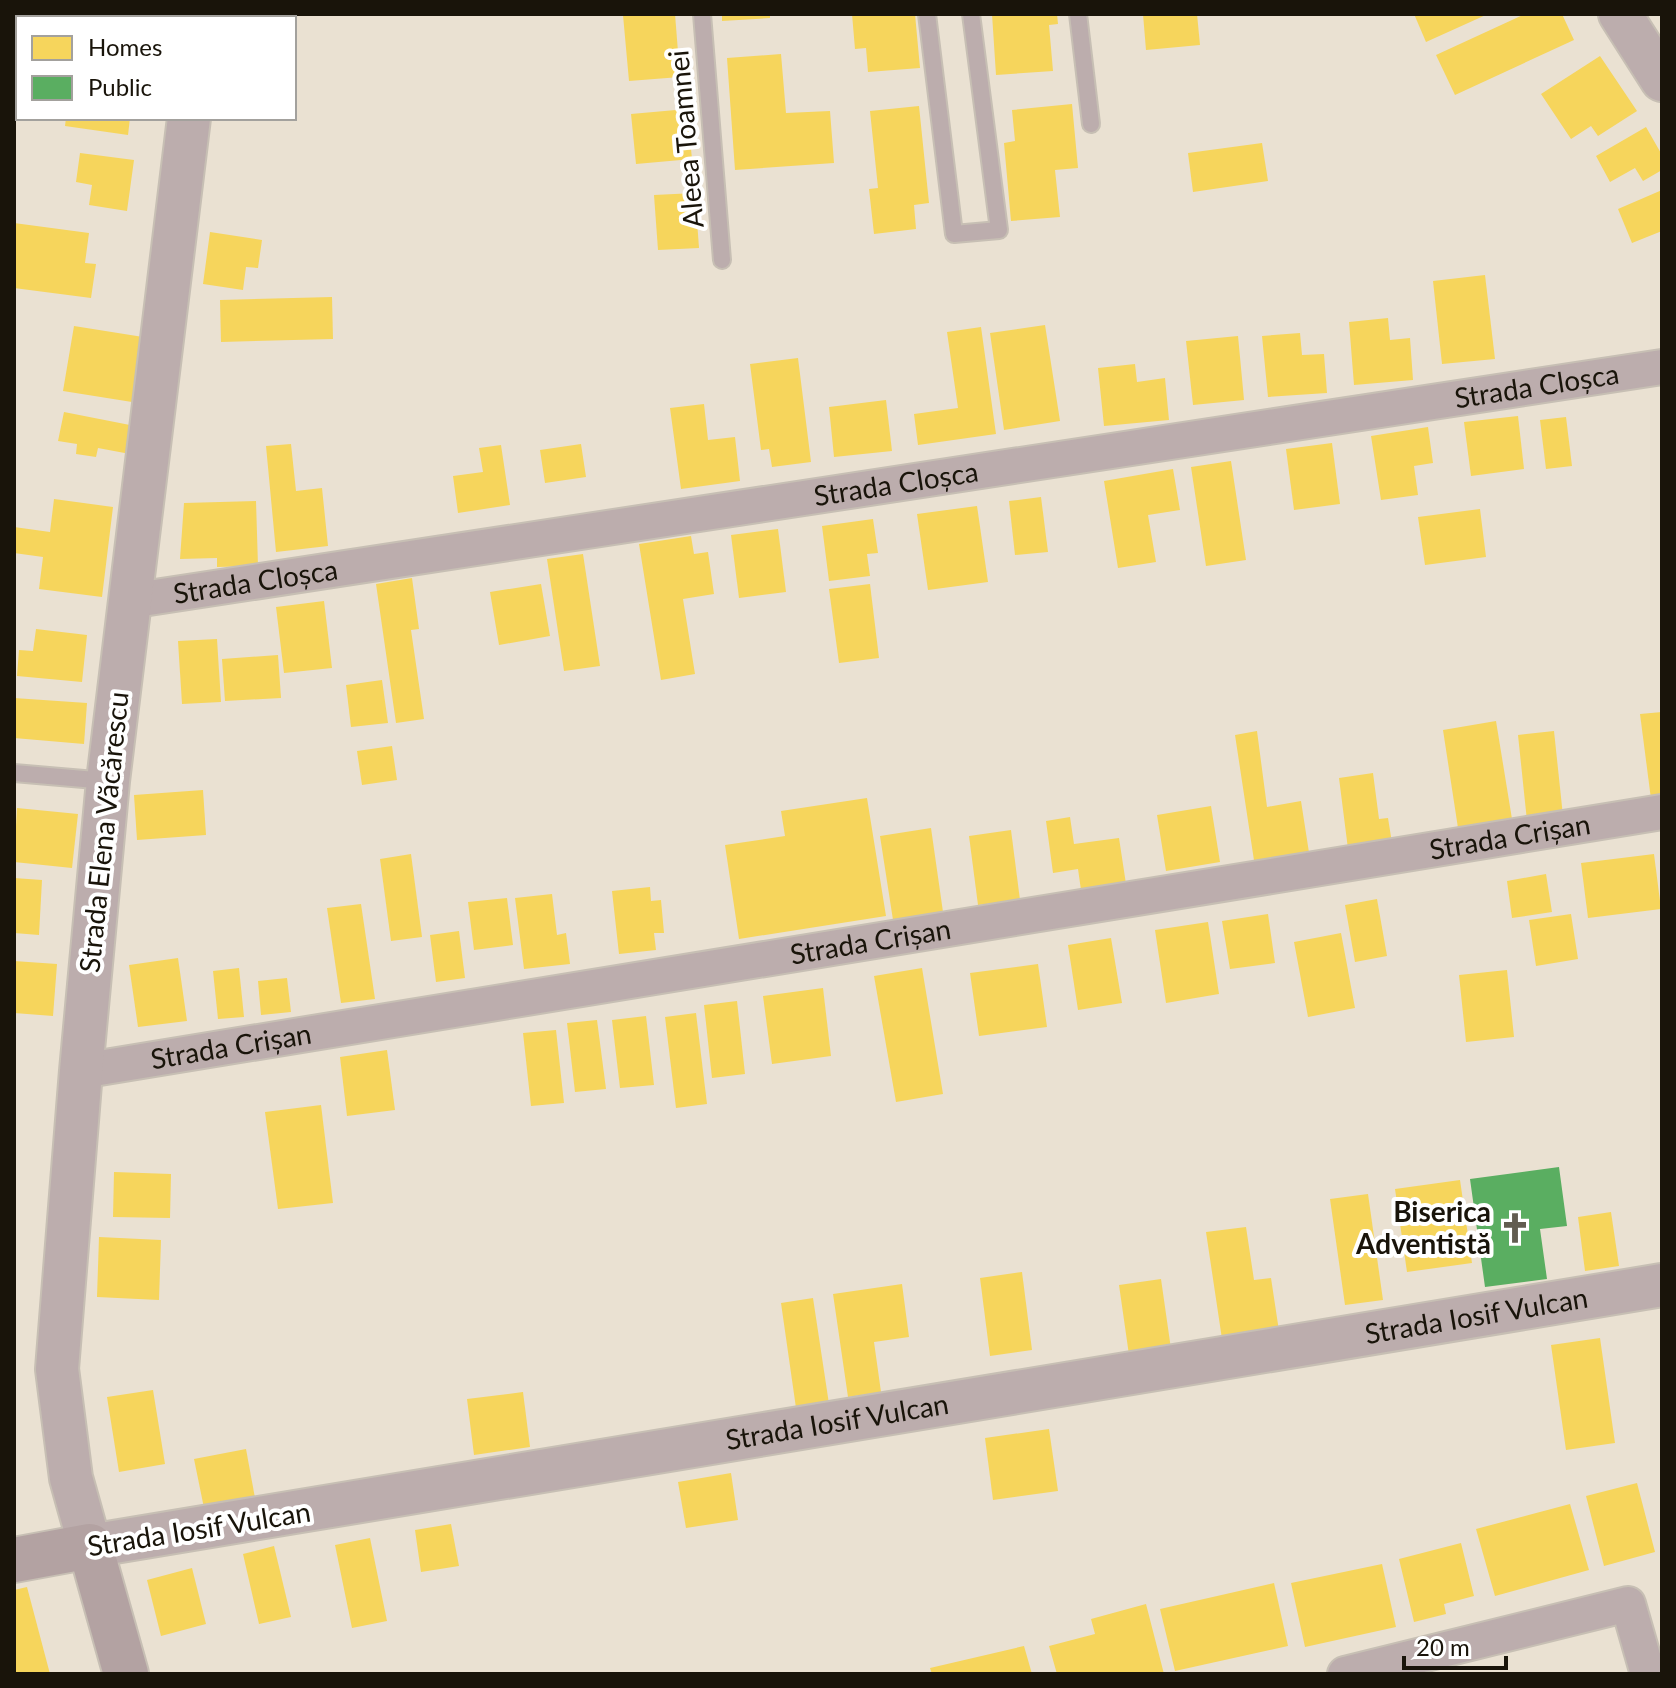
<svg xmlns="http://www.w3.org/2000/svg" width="1676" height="1688" font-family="Lato,sans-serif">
<rect width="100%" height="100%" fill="#eae1d2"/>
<!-- homes -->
<g fill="#f6d55c">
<path d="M675,14L680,77L629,81L623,15Z"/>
<path d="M722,14H770V18L722,21Z"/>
<path d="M852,14H915L920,68L868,72L866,48L855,49Z"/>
<path d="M992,14H1057L1058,24L1049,25L1053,71L996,75Z"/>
<path d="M1143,14H1197L1200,45L1146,50Z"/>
<path d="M1414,14H1488L1426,42Z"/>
<path d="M1525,14H1562L1574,40L1455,95L1436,55Z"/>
<path d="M781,54L786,113L830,111L834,163L735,170L727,58Z"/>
<path d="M1600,56L1637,111L1598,136L1591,126L1571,139L1541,94Z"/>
<path d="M1072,104L1078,168L1055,170L1060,217L1011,221L1004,143L1015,141L1012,110Z"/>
<path d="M919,106L929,203L914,205L916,229L874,234L869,189L878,188L870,111Z"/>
<path d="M687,109L692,159L636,164L631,114Z"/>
<path d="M66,118H130L128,135L65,126Z"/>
<path d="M1646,127L1662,155V170L1643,181L1635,168L1610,182L1596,156Z"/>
<path d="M1262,143L1268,181L1193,192L1188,153Z"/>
<path d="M80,153L134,160L127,211L89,205L92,185L76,182Z"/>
<path d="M1662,190V231L1632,243L1618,209Z"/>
<path d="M695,193L699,248L658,250L654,195Z"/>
<path d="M14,223L89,233L85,263L96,264L91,298L14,288Z"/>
<path d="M210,232L262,240L258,268L246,267L243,290L203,284Z"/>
<path d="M1485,275L1495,359L1442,364L1433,281Z"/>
<path d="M332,297L333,339L221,342L220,300Z"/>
<path d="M1388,318L1390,340L1410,338L1413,380L1354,385L1349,322Z"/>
<path d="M1045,325L1060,421L1004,430L990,333Z"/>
<path d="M74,326L143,337L132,402L63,391Z"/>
<path d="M981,327L996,434L918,445L914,414L958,408L947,332Z"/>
<path d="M1300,333L1302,355L1324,354L1327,393L1268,397L1262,336Z"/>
<path d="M1238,336L1244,400L1193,405L1186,341Z"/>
<path d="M798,358L811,462L772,467L769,449L761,450L750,364Z"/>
<path d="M1135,364L1137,382L1165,378L1169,420L1104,426L1098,368Z"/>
<path d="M886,400L892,451L834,457L829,407Z"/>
<path d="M704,404L708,440L735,437L740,481L681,489L670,408Z"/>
<path d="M64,412L135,426L130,454L98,448L96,457L76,454L77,444L58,441Z"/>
<path d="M1518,416L1524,469L1471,476L1464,422Z"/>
<path d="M1566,417L1572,466L1546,469L1540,420Z"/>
<path d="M1428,427L1433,463L1414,466L1418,495L1381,500L1371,436Z"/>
<path d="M1332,443L1340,504L1294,510L1286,449Z"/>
<path d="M291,444L296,491L322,488L328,546L276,552L266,446Z"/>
<path d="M581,444L586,477L545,483L540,450Z"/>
<path d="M501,445L510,505L458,513L453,476L483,472L479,448Z"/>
<path d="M1231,461L1246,560L1206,566L1191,467Z"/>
<path d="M1173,469L1180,510L1148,515L1156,562L1118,568L1104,481Z"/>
<path d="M1041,497L1048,552L1015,555L1009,501Z"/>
<path d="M54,499L113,507L102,597L39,589L43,557L14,553V527L50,532Z"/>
<path d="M256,501L258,566L217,567V558L180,559L184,503Z"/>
<path d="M977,506L988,582L928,590L917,514Z"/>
<path d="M1480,509L1486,557L1425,565L1418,517Z"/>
<path d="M873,519L878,553L867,554L870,576L829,581L822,526Z"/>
<path d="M778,529L786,592L739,598L731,535Z"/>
<path d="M691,536L694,554L708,552L714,594L683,599L695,674L661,680L639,544Z"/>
<path d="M583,554L600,666L564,671L547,559Z"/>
<path d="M412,578L419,629L411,630L424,719L396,723L376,584Z"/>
<path d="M541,584L550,636L499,645L490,592Z"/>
<path d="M870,584L879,658L839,663L829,589Z"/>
<path d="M324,601L332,668L284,673L276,607Z"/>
<path d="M36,629L87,635L82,682L17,676L19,650L33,651Z"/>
<path d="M217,639L221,702L182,704L178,641Z"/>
<path d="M278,655L281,698L225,701L222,659Z"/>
<path d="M382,680L388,723L351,727L346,685Z"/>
<path d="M14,698L87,703L84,744L14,738Z"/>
<path d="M1662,712V798L1651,799L1640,714Z"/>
<path d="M1496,721L1512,819L1458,828L1443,730Z"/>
<path d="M1257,731L1267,807L1301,801L1310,859L1255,867L1235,735Z"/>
<path d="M1554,731L1563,816L1527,821L1518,735Z"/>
<path d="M392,746L397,780L362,785L357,751Z"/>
<path d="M1373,773L1379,819L1388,818L1392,843L1348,849L1339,778Z"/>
<path d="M203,790L206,835L137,840L134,795Z"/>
<path d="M867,798L886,916L739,939L725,845L785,836L781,811Z"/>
<path d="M1211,806L1220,862L1166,871L1157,815Z"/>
<path d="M17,808L78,814L72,868L14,862Z"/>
<path d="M1070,817L1074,844L1119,838L1126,884L1081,890L1078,869L1053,873L1046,821Z"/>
<path d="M931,828L943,912L893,920L880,836Z"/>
<path d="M1011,830L1020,900L978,905L969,836Z"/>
<path d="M411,854L422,937L391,941L380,859Z"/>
<path d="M1654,854L1661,909L1588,918L1581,863Z"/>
<path d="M1546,874L1552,912L1512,918L1507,881Z"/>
<path d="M14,878L42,880L39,935L14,933Z"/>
<path d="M650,887L651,901L661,900L664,933H654L656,950L619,954L612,891Z"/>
<path d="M552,894L557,935L566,933L570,964L524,969L515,898Z"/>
<path d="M507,898L513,945L474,950L468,902Z"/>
<path d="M1377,899L1387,956L1355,962L1345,905Z"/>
<path d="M361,904L375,999L341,1003L327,908Z"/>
<path d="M1268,914L1275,963L1230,969L1222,921Z"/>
<path d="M1571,914L1578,959L1536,966L1529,920Z"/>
<path d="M1208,922L1219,994L1166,1003L1155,930Z"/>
<path d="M459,931L465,978L436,982L430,935Z"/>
<path d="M1341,933L1355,1008L1308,1017L1294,942Z"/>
<path d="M1111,938L1122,1003L1078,1010L1068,945Z"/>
<path d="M178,958L187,1021L138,1027L129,965Z"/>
<path d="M14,961L57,964L53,1016L14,1013Z"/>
<path d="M1038,964L1047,1027L979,1036L970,973Z"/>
<path d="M239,968L244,1017L218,1019L213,971Z"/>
<path d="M922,968L943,1094L896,1102L874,976Z"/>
<path d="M1507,970L1514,1037L1466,1042L1459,975Z"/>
<path d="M287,978L291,1012L261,1015L258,981Z"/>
<path d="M823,988L831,1056L772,1064L763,996Z"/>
<path d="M737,1001L745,1074L712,1078L704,1005Z"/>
<path d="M696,1013L707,1104L676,1108L665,1017Z"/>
<path d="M646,1016L654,1085L620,1088L612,1020Z"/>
<path d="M597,1020L606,1089L575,1092L567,1023Z"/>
<path d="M556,1030L564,1103L531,1106L523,1033Z"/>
<path d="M387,1050L395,1110L347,1116L340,1057Z"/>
<path d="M321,1105L333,1203L278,1209L265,1112Z"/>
<path d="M114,1172L171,1174L170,1218L113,1217Z"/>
<path d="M1460,1180L1472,1263L1407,1272L1395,1189Z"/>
<path d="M1368,1194L1383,1300L1345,1305L1330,1199Z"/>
<path d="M1611,1212L1619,1266L1585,1271L1578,1217Z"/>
<path d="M1246,1227L1254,1280L1271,1278L1279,1331L1222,1339L1206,1232Z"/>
<path d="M99,1237L161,1240L159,1300L97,1297Z"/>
<path d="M1022,1272L1032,1350L990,1356L980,1278Z"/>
<path d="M1161,1279L1171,1349L1129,1355L1119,1285Z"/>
<path d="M902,1284L909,1337L874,1342L881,1392L848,1397L833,1294Z"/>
<path d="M813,1298L829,1404L796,1408L781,1303Z"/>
<path d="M1600,1338L1615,1443L1566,1450L1551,1345Z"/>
<path d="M153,1390L165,1464L119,1472L107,1397Z"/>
<path d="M523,1392L530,1447L474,1455L467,1399Z"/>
<path d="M1049,1429L1058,1491L993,1500L985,1438Z"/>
<path d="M246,1449L255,1498L204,1508L194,1459Z"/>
<path d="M731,1473L738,1520L686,1528L678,1482Z"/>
<path d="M1637,1483L1655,1552L1604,1566L1586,1496Z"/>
<path d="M1570,1504L1589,1570L1495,1596L1476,1529Z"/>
<path d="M451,1524L459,1566L421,1572L415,1530Z"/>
<path d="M370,1538L387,1621L352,1628L335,1545Z"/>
<path d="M1461,1543L1474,1596L1444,1604L1446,1614L1414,1622L1399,1559Z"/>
<path d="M274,1546L291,1617L259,1624L243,1554Z"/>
<path d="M1382,1564L1396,1627L1305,1647L1291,1583Z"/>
<path d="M192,1568L206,1624L161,1636L147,1580Z"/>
<path d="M1274,1583L1288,1646L1175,1671L1160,1609Z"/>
<path d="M27,1587L50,1674H14V1590Z"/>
<path d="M1146,1604L1164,1674H1057L1049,1646L1095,1634L1091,1619Z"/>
<path d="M1024,1646L1032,1674H932L930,1668Z"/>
</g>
<!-- public -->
<path fill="#5aae61" d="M1559,1167L1567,1226L1540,1229L1547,1279L1485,1287L1470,1179Z"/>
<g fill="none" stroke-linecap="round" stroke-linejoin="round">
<defs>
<g id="service">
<path d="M702,14L722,260"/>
<path d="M927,14L954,234L999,230L971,14"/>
<path d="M1078,14L1091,124"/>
<path d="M14,773L107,781"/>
</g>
<g id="minor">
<path id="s1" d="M129,601L1662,367"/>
<path id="s2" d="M81,1071L1662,812"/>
<path d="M1345,1674L1628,1604L1648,1674"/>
</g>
<g id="tertiary">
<path d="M1620,14L1662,80"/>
<path d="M201,18L202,14"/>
<path id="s3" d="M189,118L108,781L81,1071L57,1369L71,1478L90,1546L1662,1285"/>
</g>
<path id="secondary" d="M14,1560L90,1546L126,1674"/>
</defs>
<!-- service casing -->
<use href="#service" stroke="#c7bfb4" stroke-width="20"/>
<!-- minor casing -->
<use href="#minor" stroke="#c7bfb4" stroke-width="38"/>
<!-- tertiary casing -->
<use href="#tertiary" stroke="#c7bfb4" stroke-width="46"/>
<!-- secondary casing -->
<use href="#secondary" stroke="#c7bfb4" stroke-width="48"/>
<!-- service -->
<use href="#service" stroke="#bcadad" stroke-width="16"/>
<!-- minor -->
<use href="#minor" stroke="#bcadad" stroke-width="34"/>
<!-- tertiary -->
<use href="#tertiary" stroke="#bcadad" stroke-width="42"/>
<!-- secondary -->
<use href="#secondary" stroke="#b3a2a2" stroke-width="44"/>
</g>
<!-- icons -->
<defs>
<symbol id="church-bare" viewBox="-9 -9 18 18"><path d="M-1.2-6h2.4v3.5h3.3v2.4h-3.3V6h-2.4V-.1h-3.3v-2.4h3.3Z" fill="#625c50" stroke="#fff" stroke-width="2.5" paint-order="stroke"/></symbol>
</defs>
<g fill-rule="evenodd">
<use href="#church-bare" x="1493" y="1206" width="44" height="44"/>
</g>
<g text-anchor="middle" stroke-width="8" stroke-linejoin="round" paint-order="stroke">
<!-- street labels -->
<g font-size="28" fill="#19140a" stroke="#fff">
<text transform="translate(686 139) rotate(-95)" y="10">Aleea Toamnei</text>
<text dy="10" stroke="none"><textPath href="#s1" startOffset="1424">Strada Cloșca</textPath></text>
<text dy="10" stroke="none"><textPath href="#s1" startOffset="776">Strada Cloșca</textPath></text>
<text dy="10" stroke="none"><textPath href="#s1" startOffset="128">Strada Cloșca</textPath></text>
<text transform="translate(104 832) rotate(-84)" y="10">Strada Elena Văcărescu</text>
<text dy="10" stroke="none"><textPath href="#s2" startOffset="1448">Strada Crișan</textPath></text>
<text dy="10" stroke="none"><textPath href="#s2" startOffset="800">Strada Crișan</textPath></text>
<text dy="10" stroke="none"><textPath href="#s2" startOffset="152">Strada Crișan</textPath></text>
<text dy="10" stroke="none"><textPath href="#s3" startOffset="2844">Strada Iosif Vulcan</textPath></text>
<text dy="10" stroke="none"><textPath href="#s3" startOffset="2196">Strada Iosif Vulcan</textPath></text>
<text transform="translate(199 1529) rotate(-9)" y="10">Strada Iosif Vulcan</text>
</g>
<!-- poi labels -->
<g font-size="28" font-weight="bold" fill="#19140a" stroke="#fff" text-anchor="end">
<text x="1491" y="1222">Biserica<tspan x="1491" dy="32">Adventistă</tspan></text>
</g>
</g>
<!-- border -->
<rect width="1676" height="1688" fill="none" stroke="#19140a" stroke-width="32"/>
<!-- legend -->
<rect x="16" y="16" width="280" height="104" fill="#ffffff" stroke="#a3a19d" stroke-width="2"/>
<rect x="32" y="36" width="40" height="24" fill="#f6d55c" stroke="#a3a19d" stroke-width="2"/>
<text x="88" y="56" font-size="24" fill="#19140a">Homes</text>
<rect x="32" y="76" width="40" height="24" fill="#5aae61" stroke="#a3a19d" stroke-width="2"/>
<text x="88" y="96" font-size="24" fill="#19140a">Public</text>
<!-- scale -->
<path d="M1404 1656v12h102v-12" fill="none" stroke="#19140a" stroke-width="4"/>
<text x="1416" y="1656" font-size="24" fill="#19140a" stroke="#ffffff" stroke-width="6" paint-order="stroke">20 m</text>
</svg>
